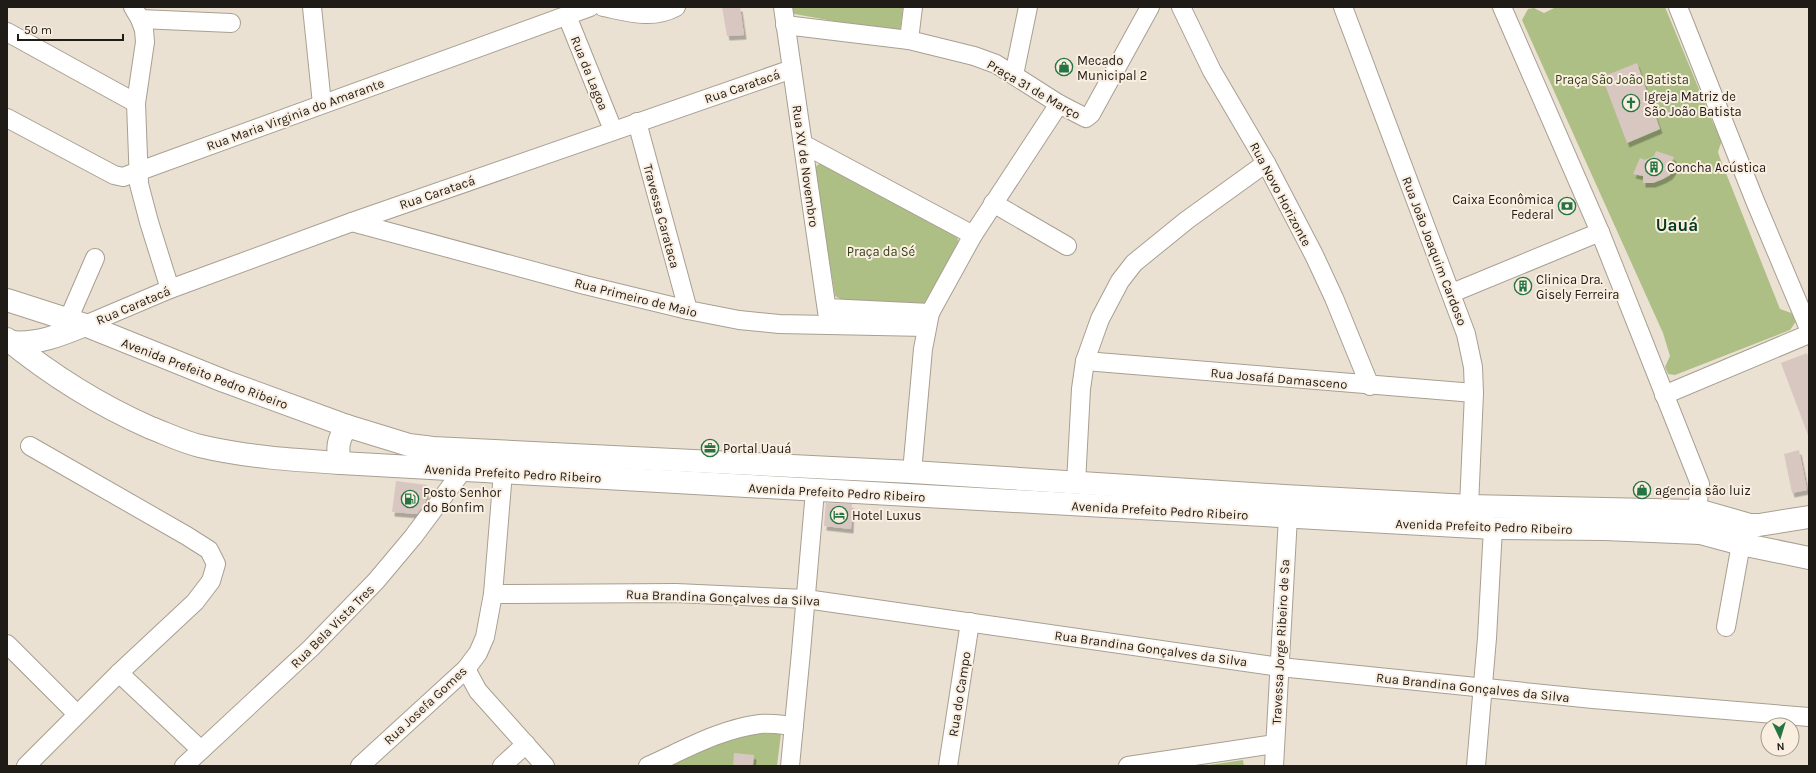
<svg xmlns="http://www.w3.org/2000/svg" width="1816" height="773" font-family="Karla,sans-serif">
<defs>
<filter id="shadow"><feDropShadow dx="2.5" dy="4.5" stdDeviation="0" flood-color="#0004"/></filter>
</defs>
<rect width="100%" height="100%" fill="#ebe1d3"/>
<!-- green -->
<g fill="#adbf85">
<path d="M790,7H903L900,33L789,13Z"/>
<path d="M1556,7H1665L1713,123L1722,140L1718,152L1720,158L1780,309L1794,314L1797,320L1790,330L1675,375L1668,374L1665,367L1670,356L1663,333L1522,20L1528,9L1534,8L1544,13Z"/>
<path d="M819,164H824L955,230L959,243L924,304L847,303L835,296L814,168Z"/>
<path d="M740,734H781L777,766H667Z"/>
<path d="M1243,760L1244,766H1203Z"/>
</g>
<!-- building -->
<g fill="#d8c6c1" filter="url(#shadow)">
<path d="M722,7H740L744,35L727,36Z"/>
<path d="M1637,63L1660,129L1627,143L1602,77Z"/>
<path d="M1656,151L1674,157L1670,165L1675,168L1670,175L1663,179L1653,183H1643V176L1633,174L1640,158L1645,160L1654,156Z"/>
<path d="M1807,353L1809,359L1808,435L1781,363Z"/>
<path d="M1799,450L1807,490L1792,493L1784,454Z"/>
<path d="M396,481L427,485L425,503L417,514L392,512Z"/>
<path d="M826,503L852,504L851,529L824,526Z"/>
<path d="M734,753L754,755L753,766H733Z"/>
</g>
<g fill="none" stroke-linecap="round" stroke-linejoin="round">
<defs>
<g id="minor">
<path d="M133,7L140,19L144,30L145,42L136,103L139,184L149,222L170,289"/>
<path d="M312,7L322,104"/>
<path d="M603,7C628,12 652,20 676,7"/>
<path d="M783,7L829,325"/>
<path d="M1181,7L1212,71L1266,163L1314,255L1334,298L1370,386"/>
<path d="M1343,7L1466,334L1473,367L1474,393L1469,506"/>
<path d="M1502,7L1600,232L1700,484L1697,511"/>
<path d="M1678,7L1755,201L1809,329"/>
<path d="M567,16L613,130"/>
<path d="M140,19L231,23"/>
<path d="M785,25L909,40L974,56L996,64L1059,104L1086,118L1091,114L1150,7"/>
<path d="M7,32L136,103"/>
<path d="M909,40L913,7"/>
<path d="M1014,75L1028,7"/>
<path d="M7,118L114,175L123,177L590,7"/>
<path d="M637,122L688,310"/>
<path d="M803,144L973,235"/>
<path d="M993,203L1067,246"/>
<path d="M352,222L585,285L688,310L739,320L779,324L926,327"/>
<path d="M1452,293L1600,232"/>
<path d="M827,308L930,313"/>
<path d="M68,320L95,258"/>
<path d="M85,325L170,289L352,222L792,69"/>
<path d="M1085,361L1474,393"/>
<path d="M1664,395L1809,334"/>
<path d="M912,472L923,349L930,313L973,235L1059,104"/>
<path d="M1076,483L1081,389L1085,361L1100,319L1120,281L1134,263L1187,220L1266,163"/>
<path d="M493,594L676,593L806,599L1280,667L1593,699L1809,717"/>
<path d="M1726,627L1741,544"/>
<path d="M7,644L77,714"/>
<path d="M466,669L478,691L545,766"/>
<path d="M119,673L201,750"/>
<path d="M26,766L119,673L195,602L211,581L216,564L209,550L187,536L30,446"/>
<path d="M184,766L311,648L376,581L413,537L463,470"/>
<path d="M360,766L466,669L478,653L485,637L493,594L503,472"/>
<path d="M502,766L526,744"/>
<path d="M648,766C684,750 720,729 760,724C771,723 783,725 794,726"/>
<path d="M790,766L801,652L815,491"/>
<path d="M948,766L970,622"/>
<path d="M1128,766L1274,744"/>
<path d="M1274,766L1288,517"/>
<path d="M1476,766L1487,638L1493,528"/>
</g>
<g id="major">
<path d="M7,300L85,325L224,381L347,426L409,445L433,448L912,472L1284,496L1469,506L1697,511"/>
<path d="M7,339C51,375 99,405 151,428C167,434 183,442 200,446C246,457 294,460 341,463L1493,528L1604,529L1700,533C1709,530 1712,524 1709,515L1701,511L1693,513L1689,518V525L1696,532"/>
<path d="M10,342C36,345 61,335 85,325"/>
<path d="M341,463C336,449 338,439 347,426"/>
<path d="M1701,511L1750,525H1759L1809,517"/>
<path d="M1700,533L1741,544L1809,558"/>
</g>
</defs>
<!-- minor casing -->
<use href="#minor" stroke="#a89f91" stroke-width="20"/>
<!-- major casing -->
<use href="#major" stroke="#a89f91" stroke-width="24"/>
<!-- minor -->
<use href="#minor" stroke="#fff" stroke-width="18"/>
<!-- major -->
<use href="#major" stroke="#fff" stroke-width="22"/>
</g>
<!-- icons -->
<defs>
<symbol id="shop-ring" viewBox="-11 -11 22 22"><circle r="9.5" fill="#f9eee0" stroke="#267444" stroke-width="1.5"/><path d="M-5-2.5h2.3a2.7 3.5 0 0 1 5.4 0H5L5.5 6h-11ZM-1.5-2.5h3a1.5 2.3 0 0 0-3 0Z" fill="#267444"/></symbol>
<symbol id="church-ring" viewBox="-11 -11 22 22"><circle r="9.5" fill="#f9eee0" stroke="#267444" stroke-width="1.5"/><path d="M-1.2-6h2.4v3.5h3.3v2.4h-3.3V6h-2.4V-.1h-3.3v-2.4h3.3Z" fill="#267444"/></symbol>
<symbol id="building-ring" viewBox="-11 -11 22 22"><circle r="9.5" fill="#f9eee0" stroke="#267444" stroke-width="1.5"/><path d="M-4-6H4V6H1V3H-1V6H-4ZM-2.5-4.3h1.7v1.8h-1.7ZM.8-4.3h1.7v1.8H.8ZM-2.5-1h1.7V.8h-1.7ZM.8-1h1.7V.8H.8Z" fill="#267444"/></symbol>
<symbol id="bank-ring" viewBox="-11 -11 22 22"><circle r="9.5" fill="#f9eee0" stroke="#267444" stroke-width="1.5"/><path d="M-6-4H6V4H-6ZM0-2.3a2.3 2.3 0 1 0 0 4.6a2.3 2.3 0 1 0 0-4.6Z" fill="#267444"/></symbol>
<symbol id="office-ring" viewBox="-11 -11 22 22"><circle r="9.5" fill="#f9eee0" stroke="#267444" stroke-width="1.5"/><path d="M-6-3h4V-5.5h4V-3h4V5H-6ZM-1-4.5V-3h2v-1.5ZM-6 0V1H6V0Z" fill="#267444"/></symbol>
<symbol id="fuel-ring" viewBox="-11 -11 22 22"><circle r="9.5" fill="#f9eee0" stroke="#267444" stroke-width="1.5"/><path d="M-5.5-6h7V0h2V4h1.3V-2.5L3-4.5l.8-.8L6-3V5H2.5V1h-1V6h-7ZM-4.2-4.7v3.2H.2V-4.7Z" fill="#267444"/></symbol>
<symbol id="hotel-ring" viewBox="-11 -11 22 22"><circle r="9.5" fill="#f9eee0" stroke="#267444" stroke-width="1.5"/><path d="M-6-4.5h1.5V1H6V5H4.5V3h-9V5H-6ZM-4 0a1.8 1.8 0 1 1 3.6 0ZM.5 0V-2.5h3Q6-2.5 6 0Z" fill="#267444"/></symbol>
</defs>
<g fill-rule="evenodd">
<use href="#shop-ring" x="1054" y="57" width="20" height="20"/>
<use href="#church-ring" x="1621" y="93" width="20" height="20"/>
<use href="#building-ring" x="1644" y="157" width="20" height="20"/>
<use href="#bank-ring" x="1557" y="196" width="20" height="20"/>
<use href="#building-ring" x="1513" y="276" width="20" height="20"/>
<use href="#office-ring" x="700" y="438" width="20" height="20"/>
<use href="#shop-ring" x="1632" y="480" width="20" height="20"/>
<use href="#fuel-ring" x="400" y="489" width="20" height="20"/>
<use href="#hotel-ring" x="829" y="505" width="20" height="20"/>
</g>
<g text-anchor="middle" stroke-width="4" stroke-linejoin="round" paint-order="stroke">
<!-- poi labels -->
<g font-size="13" fill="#1f1b16" stroke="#f9eee0" text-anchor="start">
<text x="1077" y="65">Mecado<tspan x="1077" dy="15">Municipal 2</tspan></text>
<text x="1644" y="101">Igreja Matriz de<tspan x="1644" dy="15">São João Batista</tspan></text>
<text x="1667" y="172">Concha Acústica</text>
<text x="1554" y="204" text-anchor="end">Caixa Econômica<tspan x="1554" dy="15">Federal</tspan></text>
<text x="1536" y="284">Clinica Dra.<tspan x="1536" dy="15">Gisely Ferreira</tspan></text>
<text x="723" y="453">Portal Uauá</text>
<text x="1655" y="495">agencia são luiz</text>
<text x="423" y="497">Posto Senhor<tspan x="423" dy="15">do Bonfim</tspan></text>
<text x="852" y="520">Hotel Luxus</text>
</g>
<!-- street labels -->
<g font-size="13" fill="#1f1b16" stroke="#f9eee0">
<text transform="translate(590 73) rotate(68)" y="5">Rua da Lagoa</text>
<text transform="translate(742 86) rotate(-19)" y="5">Rua Caratacá</text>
<text transform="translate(1034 89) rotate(30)" y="5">Praça 31 de Março</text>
<text transform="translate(295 114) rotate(-20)" y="5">Rua Maria Virginia do Amarante</text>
<text transform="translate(806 166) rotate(82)" y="5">Rua XV de Novembro</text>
<text transform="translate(437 192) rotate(-19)" y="5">Rua Caratacá</text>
<text transform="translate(1281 194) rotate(62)" y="5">Rua Novo Horizonte</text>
<text transform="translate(662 216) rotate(75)" y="5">Travessa Carataca</text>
<text transform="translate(1435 251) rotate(69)" y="5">Rua João Joaquim Cardoso</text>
<text transform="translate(636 297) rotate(14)" y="5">Rua Primeiro de Maio</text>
<text transform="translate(133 305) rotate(-23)" y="5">Rua Caratacá</text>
<text transform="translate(205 373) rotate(21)" y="5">Avenida Prefeito Pedro Ribeiro</text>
<text transform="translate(1279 378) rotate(5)" y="5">Rua Josafá Damasceno</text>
<text transform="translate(513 473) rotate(3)" y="5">Avenida Prefeito Pedro Ribeiro</text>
<text transform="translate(837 492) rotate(3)" y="5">Avenida Prefeito Pedro Ribeiro</text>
<text transform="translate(1160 510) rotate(3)" y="5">Avenida Prefeito Pedro Ribeiro</text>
<text transform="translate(1484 526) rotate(2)" y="5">Avenida Prefeito Pedro Ribeiro</text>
<text transform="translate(723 597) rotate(2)" y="5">Rua Brandina Gonçalves da Silva</text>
<text transform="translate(332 626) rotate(-45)" y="5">Rua Bela Vista Tres</text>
<text transform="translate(1280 642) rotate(-87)" y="5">Travessa Jorge Ribeiro de Sa</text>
<text transform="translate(1151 648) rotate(8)" y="5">Rua Brandina Gonçalves da Silva</text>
<text transform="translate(1473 687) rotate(6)" y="5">Rua Brandina Gonçalves da Silva</text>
<text transform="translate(959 694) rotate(-81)" y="5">Rua do Campo</text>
<text transform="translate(425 705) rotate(-43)" y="5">Rua Josefa Gomes</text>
</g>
<!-- park labels -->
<g font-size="13" fill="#354019" stroke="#f9eee0">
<text x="1622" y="84">Praça São João Batista</text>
<text x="881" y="256">Praça da Sé</text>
</g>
<!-- district labels -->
<g font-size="17" font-weight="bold" fill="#003a1a" stroke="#f9eee0">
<text x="1677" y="231">Uauá</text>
</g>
</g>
<!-- border -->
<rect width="1816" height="773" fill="none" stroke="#1f1b16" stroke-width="16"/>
<!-- north arrow -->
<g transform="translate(1780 737) rotate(176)"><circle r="19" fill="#f9eee0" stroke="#a29a8f"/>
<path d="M0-3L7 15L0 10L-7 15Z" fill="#267444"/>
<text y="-6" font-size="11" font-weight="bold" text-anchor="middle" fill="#1f1b16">N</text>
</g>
<!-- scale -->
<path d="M18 34v6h105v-6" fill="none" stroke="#1f1b16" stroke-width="2"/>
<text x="24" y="34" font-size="12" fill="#1f1b16" stroke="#f9eee0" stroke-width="3" paint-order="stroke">50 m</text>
</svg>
